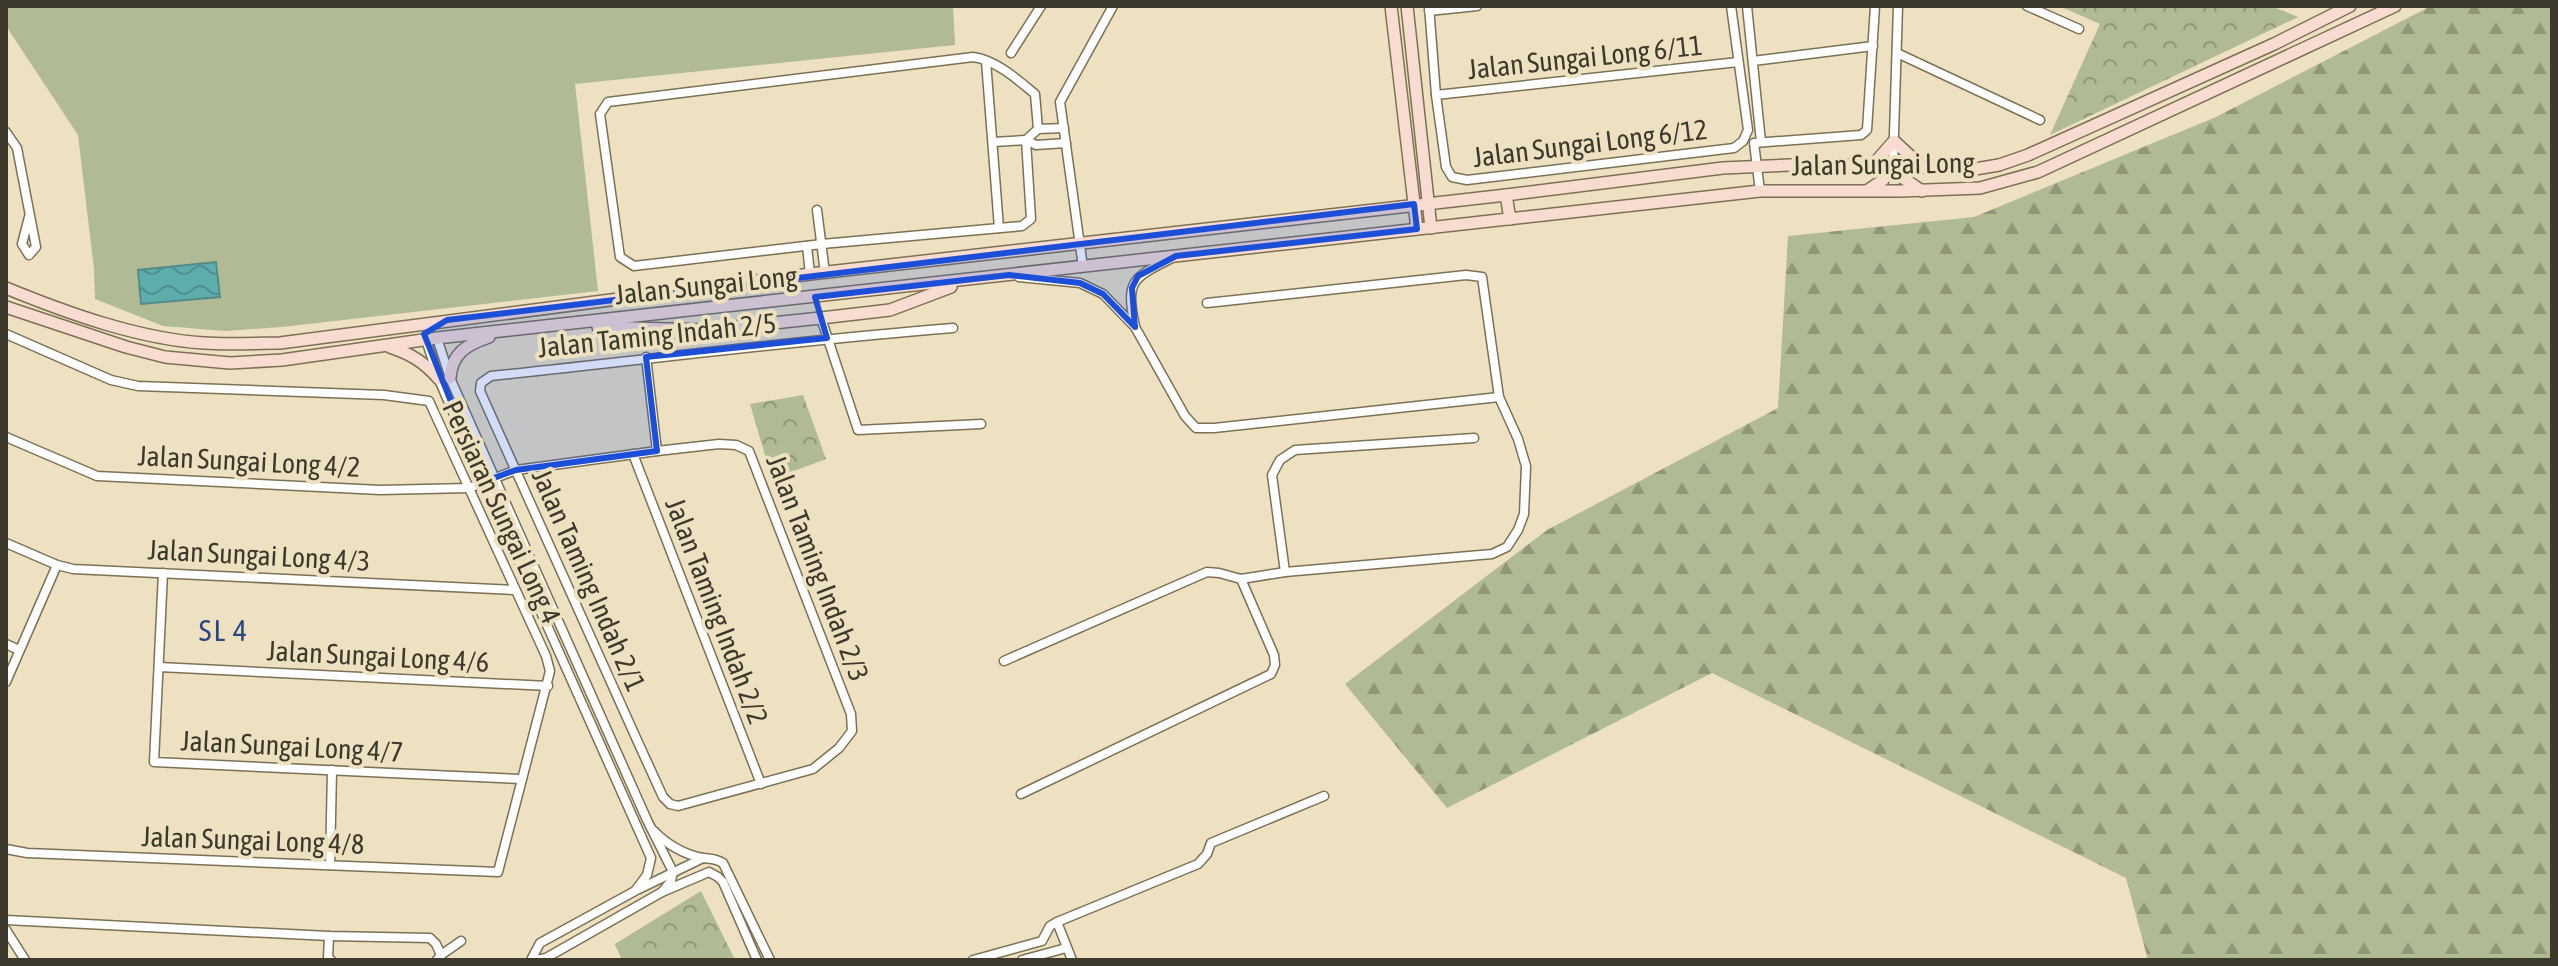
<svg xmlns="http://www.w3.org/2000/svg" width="2558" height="966" font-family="'Asap Condensed',sans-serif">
<defs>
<pattern id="forest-firs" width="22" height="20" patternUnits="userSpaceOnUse" patternTransform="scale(2)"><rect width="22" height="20" fill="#b0ba94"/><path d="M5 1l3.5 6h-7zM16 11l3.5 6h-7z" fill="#919879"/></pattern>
<pattern id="park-crowns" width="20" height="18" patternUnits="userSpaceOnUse" patternTransform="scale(2)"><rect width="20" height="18" fill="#b0ba94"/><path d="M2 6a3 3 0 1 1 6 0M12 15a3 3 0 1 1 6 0" fill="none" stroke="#919879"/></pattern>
<pattern id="water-waves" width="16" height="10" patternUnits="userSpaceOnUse" patternTransform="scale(2)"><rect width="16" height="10" fill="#5dadad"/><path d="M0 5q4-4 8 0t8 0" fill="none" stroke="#4e8e8d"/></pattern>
</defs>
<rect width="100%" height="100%" fill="#ede1c1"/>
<!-- green -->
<path fill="#b0ba94" d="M6,6H953L955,45L575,84L598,291L282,327L226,331L163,326L95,299L94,269L78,135L6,26Z"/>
<!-- forest -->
<path fill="url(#forest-firs)" d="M2431,6H2552V960H2148L2126,878L1712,673L1447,808L1345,684L1547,530L1778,408L1788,236L1974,217L2216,117Z"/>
<!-- park -->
<g fill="url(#park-crowns)">
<path d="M2059,6H2271L2298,17L2050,135L2100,24Z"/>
<path d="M803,395L826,459L772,479L750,404Z"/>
<path d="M701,891L735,960H643L641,958L622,960L615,944Z"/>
</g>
<!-- water -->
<path fill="url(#water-waves)" stroke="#548a87" stroke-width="2" d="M216,262L220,297L141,304L138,270Z"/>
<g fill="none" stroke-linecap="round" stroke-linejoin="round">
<defs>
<g id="street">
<path d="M1429,6L1436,95L1446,167L1452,177L1467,180L1734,148L1743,141L1748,130L1731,6"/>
<path d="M1747,6L1761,142"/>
<path d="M2027,6L2079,29"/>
<path d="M1429,11L1477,6"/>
<path d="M1011,53L1041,6"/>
<path d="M1897,53L2040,120"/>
<path d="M986,61L999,228"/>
<path d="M1753,61L1873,46"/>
<path d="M1436,95L1738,62"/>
<path d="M6,132L17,148L36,247L29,255L22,244L29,217"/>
<path d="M1026,140L1031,219L1022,226L822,244L634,266L620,257L600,114L608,102L973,57C996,60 1018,80 1035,94L1038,129"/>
<path d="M1026,140L1038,129L1064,128"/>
<path d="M994,142L1026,140L1036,145L1066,143"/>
<path d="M1893,166L1898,6"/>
<path d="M1760,191L1754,143L1861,135L1867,130L1875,6"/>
<path d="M817,210L825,273"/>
<path d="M807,246L810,274"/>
<path d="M1083,267L1060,102L1113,6"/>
<path d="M1019,277L1080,283L1103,294L1135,327L1185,416L1196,428H1214L1499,397"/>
<path d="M821,318L858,430L981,424"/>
<path d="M1135,326C1125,280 1133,278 1172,258"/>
<path d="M6,334L111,380L138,386L384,395L429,401L546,656L550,671L498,872L27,853L6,849"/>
<path d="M437,338L450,378L647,820L673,872L671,881L662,892"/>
<path d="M426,340L440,382L483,482L651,858L647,875L635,891L540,943L531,960"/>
<path d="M646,357L657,451"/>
<path d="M6,437L97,476L380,490L469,488L516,470L657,451L719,444L736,445L749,451L851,714L852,731L839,748L813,769L678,806L670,804L663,797C601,662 541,526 480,391L481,383L491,376C645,360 799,340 953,328"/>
<path d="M633,454L761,784"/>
<path d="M6,543L57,565L73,569L514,590"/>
<path d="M1285,572L1272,475L1280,460L1295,450L1474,438"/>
<path d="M163,573L154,762L521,779"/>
<path d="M6,644L19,650"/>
<path d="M1004,661L1207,572L1219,573L1241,579L1285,572L1492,554L1507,547L1518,530L1524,514L1526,466L1518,439L1499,397L1482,277L1466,275L1207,303"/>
<path d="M159,667L548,686"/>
<path d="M6,682L57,565"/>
<path d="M1021,794L1271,674L1275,665L1274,655L1241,579"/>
<path d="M654,831C666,844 685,855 703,858C711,859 715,858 723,863L770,960"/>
<path d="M330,865L332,770"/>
<path d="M639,889L703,858"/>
<path d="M6,920L329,936L430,938L436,944L441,955L437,960"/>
<path d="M1057,922L1072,960"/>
<path d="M6,930L25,960"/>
<path d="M329,936L328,958L331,960"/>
<path d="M441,955L461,941"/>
<path d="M536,960L546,958L662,892L709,872L718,877L723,882L757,960"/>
<path d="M973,960L1042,941L1050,926L1057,922L1198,864L1207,854L1211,843L1324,796"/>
<path d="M1022,960L1066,948"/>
</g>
<g id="secondary">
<path d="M1391,6L1417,229"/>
<path d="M1407,6L1431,228"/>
<path d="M1872,166L1894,141L1921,166"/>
<path d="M1893,166L1900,176L1922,191"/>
<path d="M1868,190L1883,180L1893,166"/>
<path d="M1506,195L1510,219"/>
<path d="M6,288C67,313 139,339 204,343C229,345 255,343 280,343L810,274L1506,195L1723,168L1815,164L1975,169L1999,165L2028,155L2274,44L2350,6"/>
<path d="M6,307L126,347L165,357L230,363L282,360L437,338L1760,191H1900L1980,188L2038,172L2395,6"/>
<path d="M598,327L705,330L821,318L890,310L951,287"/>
<path d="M390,347C411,354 424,362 439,379"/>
<path d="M450,378C452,353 466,345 489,337"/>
</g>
</defs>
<!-- street casing -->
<use href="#street" stroke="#7c7155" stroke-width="11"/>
<!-- secondary casing -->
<use href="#secondary" stroke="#7c7155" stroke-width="14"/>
<!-- street -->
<use href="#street" stroke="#fff" stroke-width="8"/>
<!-- secondary -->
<use href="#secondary" stroke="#f9dcd1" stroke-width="11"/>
</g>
<!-- marked area -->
<path fill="#1d4ed8" fill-opacity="0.2" stroke="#1d4ed8" stroke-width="6" stroke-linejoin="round" d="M1414,204L1417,229L1176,256L1138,276L1132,288L1135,327L1103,294L1080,283L1009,275L815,297L827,338L646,357L657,451L516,470L483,482L424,334L447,320Z"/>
<g text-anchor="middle" stroke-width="8" stroke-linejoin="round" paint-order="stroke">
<!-- street labels -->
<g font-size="28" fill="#3e392d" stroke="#ede1c1">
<text transform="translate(1585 57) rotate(-6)" y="10">Jalan Sungai Long 6/11</text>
<text transform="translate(1590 143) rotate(-7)" y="10">Jalan Sungai Long 6/12</text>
<text transform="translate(1883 164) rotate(-1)" y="10">Jalan Sungai Long</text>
<text transform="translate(706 285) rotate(-6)" y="10">Jalan Sungai Long</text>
<text transform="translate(657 335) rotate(-6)" y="10">Jalan Taming Indah 2/5</text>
<text transform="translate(249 461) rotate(3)" y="10">Jalan Sungai Long 4/2</text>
<text transform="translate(502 512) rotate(65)" y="10">Persiaran Sungai Long 4</text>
<text transform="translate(259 555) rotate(3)" y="10">Jalan Sungai Long 4/3</text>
<text transform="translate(818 568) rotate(69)" y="10">Jalan Taming Indah 2/3</text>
<text transform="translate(589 580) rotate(66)" y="10">Jalan Taming Indah 2/1</text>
<text transform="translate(717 611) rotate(69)" y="10">Jalan Taming Indah 2/2</text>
<text transform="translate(378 656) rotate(3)" y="10">Jalan Sungai Long 4/6</text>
<text transform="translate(292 746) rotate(3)" y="10">Jalan Sungai Long 4/7</text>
<text transform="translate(253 840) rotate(2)" y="10">Jalan Sungai Long 4/8</text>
</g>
<!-- neighbourhood labels -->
<g font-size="30" letter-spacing="2" fill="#2d467e" stroke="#ede1c1">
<text x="224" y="641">SL 4</text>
</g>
</g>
<!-- border -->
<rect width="2558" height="966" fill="none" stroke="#3e392d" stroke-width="16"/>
</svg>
